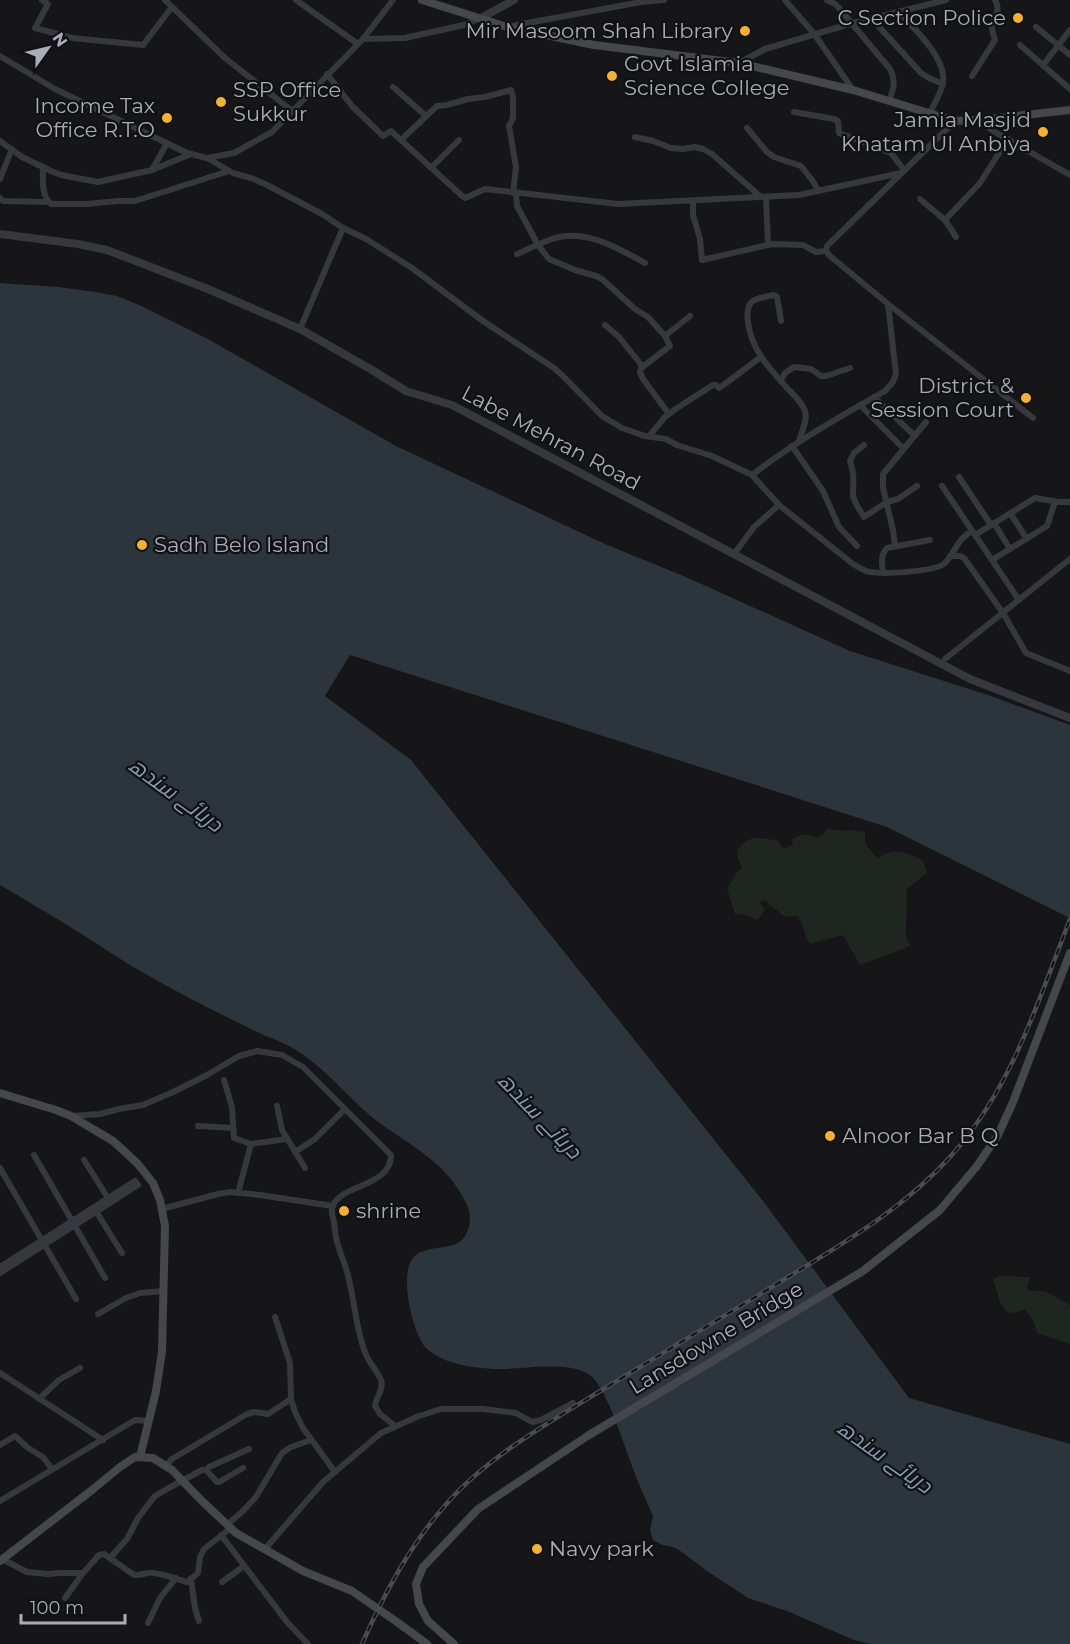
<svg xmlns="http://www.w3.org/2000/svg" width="1070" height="1644" font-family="Montserrat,Cairo,sans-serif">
<rect width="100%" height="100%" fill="#161618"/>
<!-- green -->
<g fill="#1e261f">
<path d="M827,828C839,832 852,829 865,832V843L877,858C896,847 904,852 923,860L927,873L907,889L906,937L911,946L860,965L843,935L810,944C803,934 805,926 797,916L785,917L764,900L759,902L765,909L758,920L745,915L735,914L727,889L737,872L742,868L738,859L737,851C749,833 758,839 777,840L783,849L792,845L793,839C802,833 807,834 817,838L823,835Z"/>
<path d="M999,1276L1030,1277L1027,1287L1030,1291H1045L1070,1305V1344L1037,1333L1034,1322L1025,1309L1015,1313L1007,1312L1000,1302L993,1279Z"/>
</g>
<!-- water -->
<path fill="#2c353c" d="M0,283L58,287L95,292L117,296L139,305L206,338L396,446L605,544L686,577L850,651L991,696L1070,725V918L887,827L350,655L325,696L411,760L763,1201L909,1398L1070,1444V1644H870L854,1640L787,1611L748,1598L707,1571L679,1550L673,1547L662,1545L653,1540L650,1531L653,1516C646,1500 638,1483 632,1466C624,1445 607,1390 592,1377C573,1360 526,1369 502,1369C483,1369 465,1367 448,1361C440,1358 431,1353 425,1347C412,1331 397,1269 416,1255C434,1242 463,1255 469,1226C471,1219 470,1212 467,1205C449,1165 415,1148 381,1124C352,1103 330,1072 299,1052C286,1043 270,1038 255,1031C218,1013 180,994 144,973C120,960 98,944 75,930C50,914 25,900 0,885Z"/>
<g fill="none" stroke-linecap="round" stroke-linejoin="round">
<!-- minor -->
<g stroke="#37383d" stroke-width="6">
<path d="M42,0L48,4L35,28L72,38L143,45L172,7"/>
<path d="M165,0L225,58L291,110"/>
<path d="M296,0L358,44"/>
<path d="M785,0L815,35L853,90"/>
<path d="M827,0L835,4L839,8L890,69C896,82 894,88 889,101"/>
<path d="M899,12C914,29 947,58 943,83C941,93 934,104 930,113"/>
<path d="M872,19L921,73L929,78L943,84"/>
<path d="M511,26L641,2L664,0"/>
<path d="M1036,27L1070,55"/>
<path d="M363,39L405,38L464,25L481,18"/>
<path d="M1020,45L1070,89"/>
<path d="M0,56L55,89L187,153L207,158L233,173L251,178L267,185L322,214L343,228L366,239L412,268L483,321L554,368L563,376L602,416L622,428L645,436L666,439L677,445L712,456L752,475L779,505L853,564C857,566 861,569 866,571C878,575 936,572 945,563C956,551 957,539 972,531"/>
<path d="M739,63L765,49L853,23L946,0"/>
<path d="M1043,65L1070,30"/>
<path d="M327,74L352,106L381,134L383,136L391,131L461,195L465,198L485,189L618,204L799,195L901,173"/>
<path d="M972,76L995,40C994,35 991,30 992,25C995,15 1001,10 995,0"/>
<path d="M393,87L426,116"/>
<path d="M794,112L834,119L838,121L839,133L891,153L904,170"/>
<path d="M979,120L993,131L1070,175"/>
<path d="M747,128L767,152L774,157L801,166L812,180L819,191"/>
<path d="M635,137L653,141L671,148L683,149L695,147L703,149L712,154L761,197"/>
<path d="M401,140L437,106L447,105L468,99L485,97L511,90L513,97V118L509,126L516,167L513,193"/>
<path d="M0,141L22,157L51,171L61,175L98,182L152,170L191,154"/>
<path d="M207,158L234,153L272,132L363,39L393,0"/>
<path d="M43,167C43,179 41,196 51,204H86L118,201H135L229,171"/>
<path d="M431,168L459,140"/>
<path d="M152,170L167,143"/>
<path d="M0,179L12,149"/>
<path d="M516,193L517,206L538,245L549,259L575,270L596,276L602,279L635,309L648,317L665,336L690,316"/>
<path d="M766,197L768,245"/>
<path d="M0,198L3,201L48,202"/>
<path d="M920,199L945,220L956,237"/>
<path d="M693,201V215L700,239L702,260L772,244L803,245L816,252L826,251"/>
<path d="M945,220L980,183L1008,139"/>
<path d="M517,254C529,249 540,243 552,239C584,228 618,248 645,263"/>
<path d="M888,304L1033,418"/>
<path d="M781,321L777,297L774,295C754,299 745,299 748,322C751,350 770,369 788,389C794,395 802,402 805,411C808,421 801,432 799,442"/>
<path d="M605,325L619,337L643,367"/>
<path d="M300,329L343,228"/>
<path d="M665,336L670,346L641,368L640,372L643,379L669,414"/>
<path d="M781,380L785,373L794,367L811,369L821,376H826L850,368"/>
<path d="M874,397L915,436"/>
<path d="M860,405L904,449"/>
<path d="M649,436L665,417L677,408L713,385H716L719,388L722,386L761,357"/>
<path d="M864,445L854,453L850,461C855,476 853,480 853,495C854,503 860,510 864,517L887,502L898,499L917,486"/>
<path d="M792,446L823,491L839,527L857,546"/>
<path d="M752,475C793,443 840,417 885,391L893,382L896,374L888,304L830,256L826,251L827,246L955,121"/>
<path d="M959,477L991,525"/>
<path d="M942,486L1019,600"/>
<path d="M1010,513L1027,539"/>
<path d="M994,523L1010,549"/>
<path d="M975,535L1035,498L1059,502H1070"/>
<path d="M895,546L893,530L883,488V474L926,422"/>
<path d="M734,554L754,527L779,505"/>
<path d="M950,556H960L964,558L1003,613L1026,653L1070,671"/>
<path d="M992,560L1047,526L1055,502"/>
<path d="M883,573C882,563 880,555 887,548L930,540"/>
<path d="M945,659L1070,559"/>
<path d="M224,1080L232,1107L234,1138L251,1144L287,1139"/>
<path d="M277,1106L282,1130L305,1168"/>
<path d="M71,1116L100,1114L119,1109L143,1105L173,1092L207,1075L239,1056L257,1051L282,1055L303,1067L391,1155C391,1188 338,1184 332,1208C331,1212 333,1218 334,1222C335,1229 335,1237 338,1245C341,1256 347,1268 349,1280C355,1304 356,1329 365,1352C368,1362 377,1370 381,1380C384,1389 376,1397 375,1406L380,1414L395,1426"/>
<path d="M198,1126L233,1128"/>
<path d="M295,1152L315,1139L345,1109"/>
<path d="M34,1155L105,1278"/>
<path d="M84,1160L108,1198"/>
<path d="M0,1168L76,1299"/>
<path d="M238,1193L251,1144"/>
<path d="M94,1208L122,1253"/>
<path d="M162,1209L218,1194L230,1192L260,1195L333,1206"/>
<path d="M0,1267L135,1181L138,1185L0,1273"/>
<path d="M98,1314L126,1298L140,1293L164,1291"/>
<path d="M275,1317L290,1363L291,1399L295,1412L303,1428L335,1472"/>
<path d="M0,1373L103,1440"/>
<path d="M39,1399L59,1380L80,1368"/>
<path d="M0,1445L15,1436L28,1448L43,1457L52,1469"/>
<path d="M166,1466L172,1459L247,1414L254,1412L268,1414L291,1399"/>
<path d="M206,1470L209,1467L249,1449"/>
<path d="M0,1501L135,1420L148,1421"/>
<path d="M227,1525L243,1511L256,1497L282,1453L291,1447L311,1440"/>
<path d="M221,1535L287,1622L308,1644"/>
<path d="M265,1549L323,1482L381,1433L419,1416L441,1409H483L516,1413L532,1422L541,1420L573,1403"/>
<path d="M110,1558L127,1539L138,1518L155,1496L167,1489L202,1470H206L217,1482H219L243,1468"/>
<path d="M2,1559L27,1572L48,1574L59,1573H83L99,1555L104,1554L134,1575C141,1576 146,1572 153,1573C165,1574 176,1579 187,1582L198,1573L200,1557L204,1549L231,1528"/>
<path d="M191,1579L195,1608L199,1621"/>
<path d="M222,1582L244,1566"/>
<path d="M65,1598L83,1573"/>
<path d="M148,1623L160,1598L176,1578"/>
</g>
<!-- tertiary -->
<g stroke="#37383d" stroke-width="8">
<path d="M481,18L514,0"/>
<path d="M0,234L78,244L107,250L208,289L300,329L372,370L406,391L452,405L970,679L1070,718"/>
</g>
<!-- secondary -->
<g stroke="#45474d" stroke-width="8">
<path d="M422,0L507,27L594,45L739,63L853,90L955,121L990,119L1070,110"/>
<path d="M0,1093L56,1110L71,1116L113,1141L137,1163L153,1183L160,1200L165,1226L162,1352L156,1391L140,1457"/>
<path d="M0,1561L92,1490L120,1467L135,1457L153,1458L172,1470L201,1500L236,1533L303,1571L352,1591L397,1622L427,1644"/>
<path d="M454,1644L428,1621L419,1604L416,1584L423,1567L478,1509L589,1435L863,1271L940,1210L977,1166L998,1135L1013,1102L1070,953"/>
</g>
<defs>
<path id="rail" d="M362,1644C385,1592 411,1543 449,1501C488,1457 551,1421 602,1390C665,1352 727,1314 790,1276C847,1241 905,1207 950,1157C1011,1090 1038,1002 1070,919"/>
</defs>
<!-- rail casing -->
<use href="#rail" stroke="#4a4c52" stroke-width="4.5"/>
<!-- rail -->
<use href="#rail" stroke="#111113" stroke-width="2" stroke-dasharray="7" stroke-linecap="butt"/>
</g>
<!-- markers -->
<g fill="#f2b134" stroke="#111113" stroke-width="2">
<circle cx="1018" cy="18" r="6"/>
<circle cx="745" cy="31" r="6"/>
<circle cx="612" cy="76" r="6"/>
<circle cx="221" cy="102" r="6"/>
<circle cx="167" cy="118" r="6"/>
<circle cx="1043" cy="132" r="6"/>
<circle cx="1026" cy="398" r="6"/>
<circle cx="142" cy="545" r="6"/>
<circle cx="830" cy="1136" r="6"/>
<circle cx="344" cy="1211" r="6"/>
<circle cx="537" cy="1549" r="6"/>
</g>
<g text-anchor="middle" stroke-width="4.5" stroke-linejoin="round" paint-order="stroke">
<!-- poi labels -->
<g font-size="21" fill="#a8adb8" stroke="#111113" text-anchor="start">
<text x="1006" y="25" text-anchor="end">C Section Police</text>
<text x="733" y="38" text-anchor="end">Mir Masoom Shah Library</text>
<text x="624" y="71">Govt Islamia<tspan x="624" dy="24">Science College</tspan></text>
<text x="233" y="97">SSP Office<tspan x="233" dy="24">Sukkur</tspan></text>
<text x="155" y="113" text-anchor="end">Income Tax<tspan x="155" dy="24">Office R.T.O</tspan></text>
<text x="1031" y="127" text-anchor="end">Jamia Masjid<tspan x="1031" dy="24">Khatam Ul Anbiya</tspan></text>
<text x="1014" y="393" text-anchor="end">District &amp;<tspan x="1014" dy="24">Session Court</tspan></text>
<text x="154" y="552">Sadh Belo Island</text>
<text x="842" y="1143">Alnoor Bar B Q</text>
<text x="356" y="1218">shrine</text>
<text x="549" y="1556">Navy park</text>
</g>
<!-- street labels -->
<g font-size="21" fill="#a8adb8" stroke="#111113">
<text transform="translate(551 438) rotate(28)" y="7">Labe Mehran Road</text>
<text transform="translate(716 1338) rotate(-31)" y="7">Lansdowne Bridge</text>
</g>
<!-- water labels -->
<g font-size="22" font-style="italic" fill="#7f9bb3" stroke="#111113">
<text transform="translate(176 794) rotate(36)" y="8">دریائے سندھ</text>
<text transform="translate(540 1115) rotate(46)" y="8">دریائے سندھ</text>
<text transform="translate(885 1456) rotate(35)" y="8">دریائے سندھ</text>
</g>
</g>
<!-- north arrow -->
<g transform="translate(48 48) rotate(56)" stroke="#111113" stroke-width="4.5" paint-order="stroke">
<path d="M0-4.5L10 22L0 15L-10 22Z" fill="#a8adb8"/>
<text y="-9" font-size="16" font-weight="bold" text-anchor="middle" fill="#a8adb8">N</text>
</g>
<!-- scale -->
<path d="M21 1614v9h104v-9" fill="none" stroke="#a8adb8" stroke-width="3"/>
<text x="30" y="1614" font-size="18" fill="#a8adb8" stroke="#111113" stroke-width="4.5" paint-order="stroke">100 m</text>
</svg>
